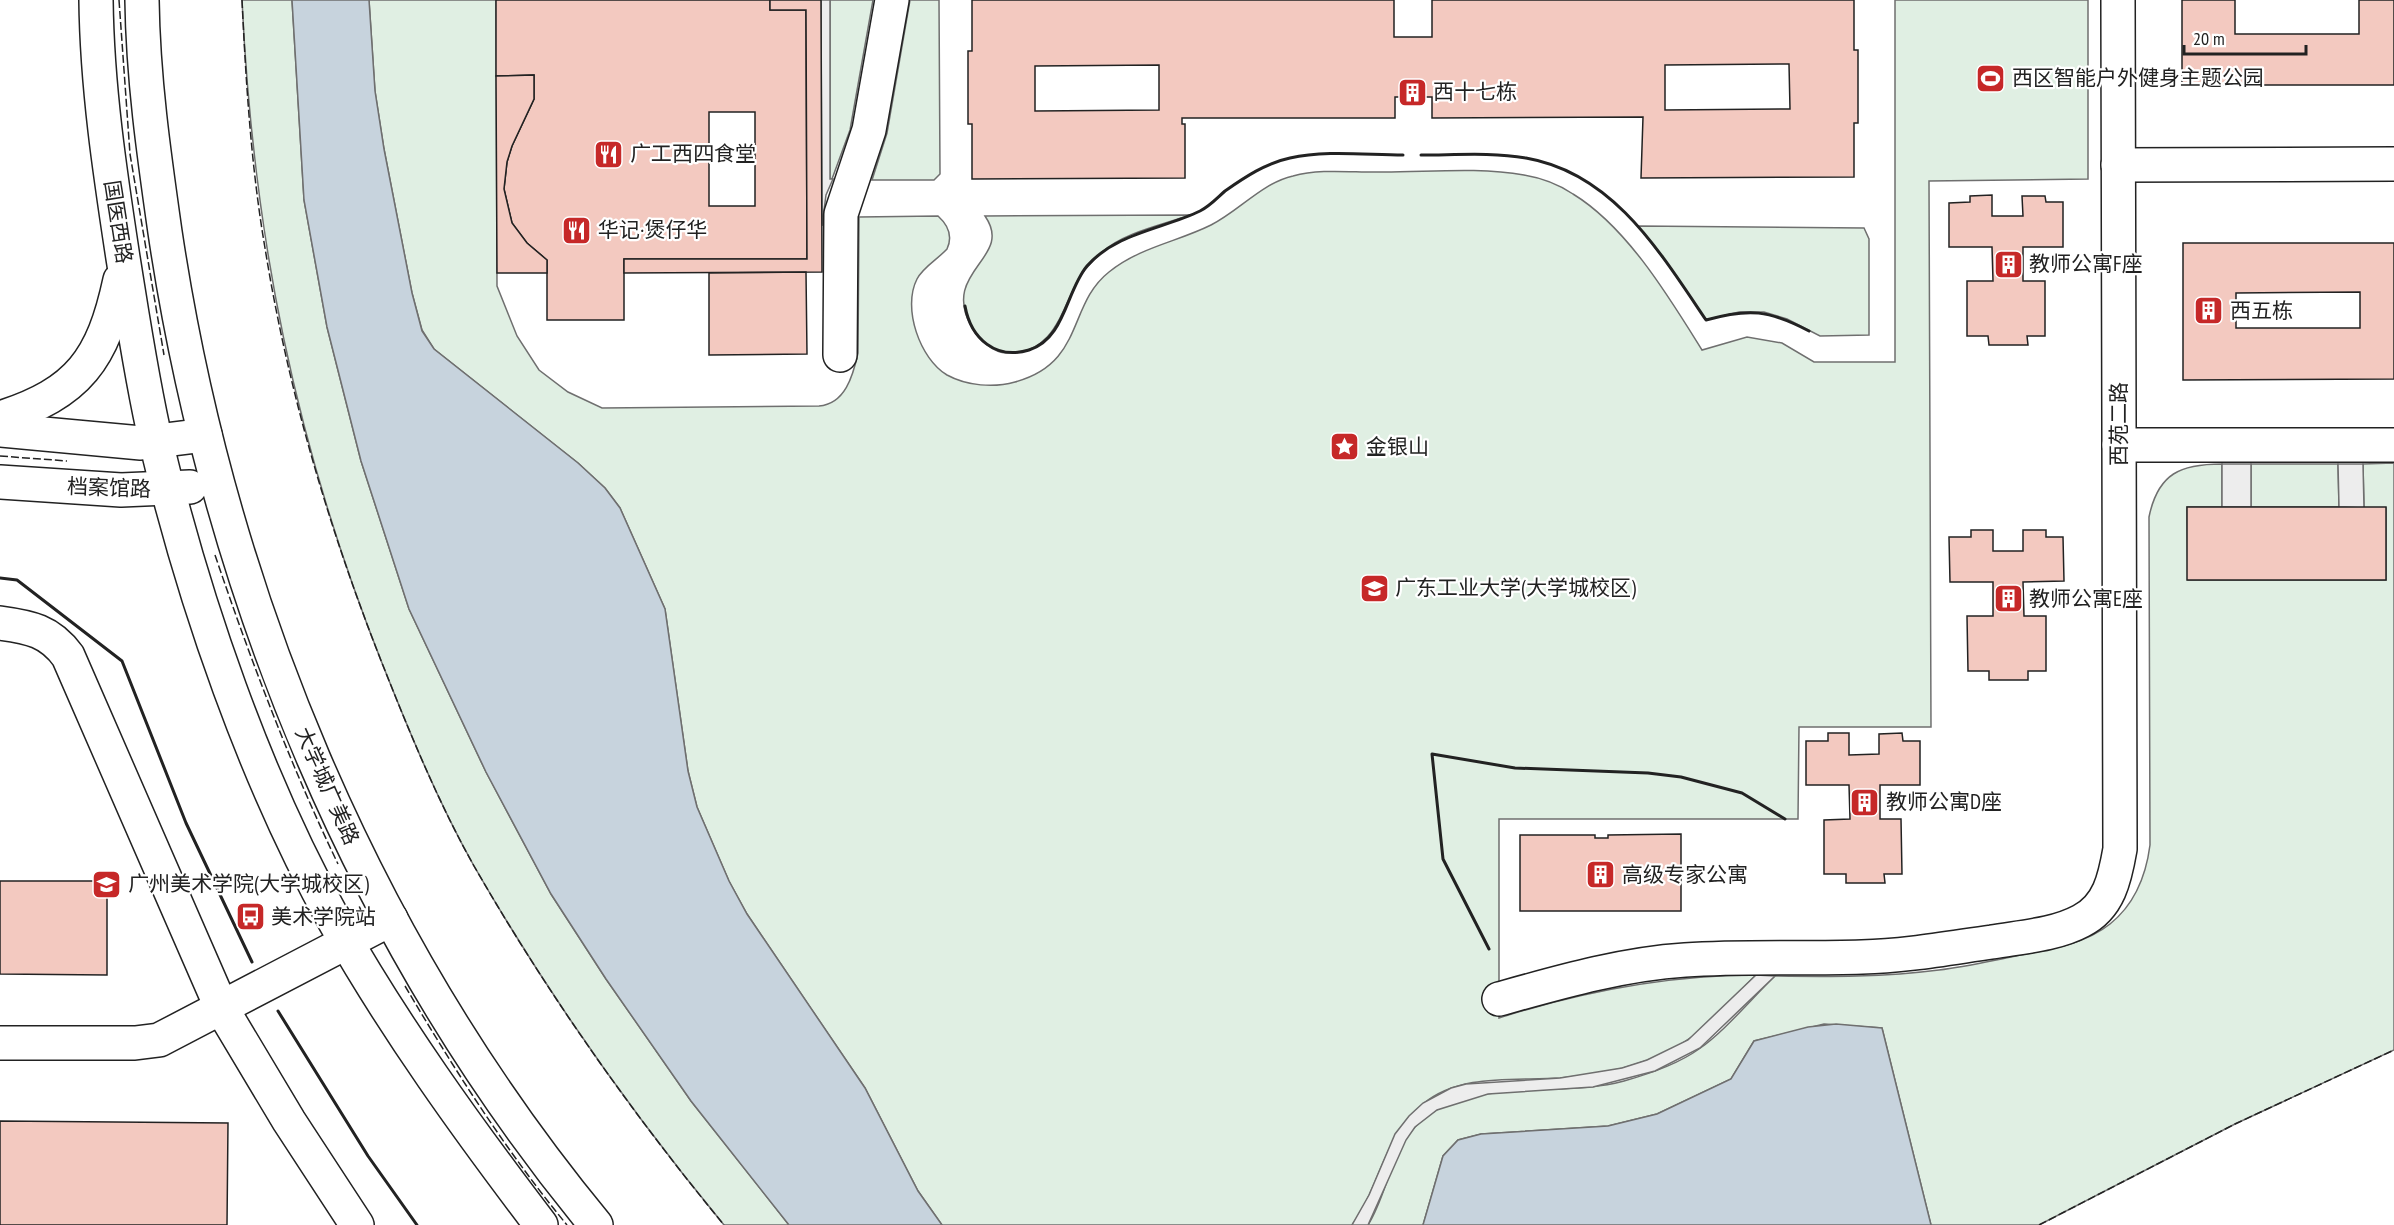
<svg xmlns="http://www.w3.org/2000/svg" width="2394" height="1225" font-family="'PT Sans Narrow','Noto Sans SC',sans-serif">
<rect width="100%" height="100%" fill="#fff"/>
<!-- green -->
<g fill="#e0efe3" stroke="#6f6f6f" stroke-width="1.5">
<path d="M242,0H292L304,200L327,327L361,461L409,609L486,772L551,894L606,979L691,1101L789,1225H724C631,1112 547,993 474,866C438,802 409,731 382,663C295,444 253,235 242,0Z"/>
<path d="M369,0H496L497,286L517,336L539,370L568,392L602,408L819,406C845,404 853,376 858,353L859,217L938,216C948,225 953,236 947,249C938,259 923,267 917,279C902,308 920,359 947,375C967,386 994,388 1015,382C1085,363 1067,305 1109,272C1140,247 1177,242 1211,225C1239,211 1262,183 1293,176C1322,168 1355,173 1384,172C1430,172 1479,167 1524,175C1542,178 1558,184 1573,194C1627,227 1669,297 1702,350L1747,337L1782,343L1814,362H1895V0H2088V179L1929,181L1931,727H1799L1798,819H1499V1018C1584,991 1667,975 1756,975C1734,996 1712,1024 1686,1041C1667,1054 1645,1062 1623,1068C1603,1073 1581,1076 1560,1078C1515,1081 1460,1073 1423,1104C1383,1137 1381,1185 1352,1225H942L918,1191L865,1088L747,914L729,881L697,807L688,771L665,609L620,508L605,488L578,463L434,349L422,330L412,293L384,149L375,91Z"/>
<path d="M830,0H873L850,130L832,179H830Z"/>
<path d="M910,0H939L940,174L934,180H872L887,133Z"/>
<path d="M1190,215C1162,225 1125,232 1102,252C1093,261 1084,269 1078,280C1061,312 1053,355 1007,353C993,353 979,340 972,328C939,270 1015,259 985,216Z"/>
<path d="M1638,226L1864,228L1869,239V335L1820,336L1787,319L1764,312H1739L1706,320L1670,267Z"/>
<path d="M2394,463V1050L2235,1124L2039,1225H1931L1882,1028L1824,1024L1754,1041L1731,1079L1657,1114L1608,1126L1481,1134L1458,1140L1443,1156L1423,1225H1368C1387,1195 1390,1154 1415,1127C1464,1074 1560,1099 1624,1081C1649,1074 1678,1064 1699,1049C1724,1032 1752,998 1775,976C1830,977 1884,977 1939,970C1965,967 1990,961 2016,956C2047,950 2084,945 2110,924C2135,904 2146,876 2150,845L2149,517C2158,473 2181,464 2222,464V507H2187L2188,580H2386V508H2364L2363,464Z"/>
<path d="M2251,464H2338L2339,507H2251Z"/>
</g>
<!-- parking -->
<g fill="#ededed" stroke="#6f6f6f" stroke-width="1.5">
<path d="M821,0H830V179H833L826,195L822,226Z"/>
<rect x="2222" y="464" width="29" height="43"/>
<path d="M2338,464H2363L2364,508L2339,507Z"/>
<path d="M1756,975L1775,976L1700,1048L1655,1071L1593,1087L1488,1094L1437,1110L1415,1127L1406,1140L1368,1225H1352L1369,1195L1395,1134L1409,1116L1423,1103L1451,1088L1466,1084L1560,1078L1622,1068L1647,1060L1688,1040Z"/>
</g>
<!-- water -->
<g fill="#c7d3dd" stroke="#6f6f6f" stroke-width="1.5">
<path d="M292,0H369L375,91L384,149L412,293L422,331L434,349L578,463L605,488L620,508L665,609L688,771L697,807L729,881L747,914L865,1088L918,1191L942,1225H789L691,1101L606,979L551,894L486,772L409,609L361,461L327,327L304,200Z"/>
<path d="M1836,1024L1882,1028L1931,1225H1423L1443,1156L1458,1140L1481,1134L1608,1126L1657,1114L1731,1079L1754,1041L1808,1027Z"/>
</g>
<!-- building -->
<g fill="#f3c9c0" stroke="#222" stroke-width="1.5" fill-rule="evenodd">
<path d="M496,0H770V10H806L807,259H624V320H547V260L527,243L512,223L504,189L507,162L512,146L534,99V75L496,76ZM709,112H755V206H709Z"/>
<path d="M770,0H821L822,272L624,273V259H807L806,10H770Z"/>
<path d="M972,0H1394V37H1432V0H1854V50H1858V123H1854V177L1641,178L1643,117L1432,118V97H1395V118H1182V124H1185V178L972,179V124H968V51H972ZM1789,64L1790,109L1665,110V65ZM1159,65V110L1035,111V66Z"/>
<path d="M2182,0H2235V34H2359V0H2394V85H2182Z"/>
<path d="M534,75V99L512,146L507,162L504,189L512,223L527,243L547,260V273H497L496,76Z"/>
<path d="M1992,195V216H2023L2022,196H2045L2046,202H2063V247H2023V281H2045V336H2027L2028,345H1989L1988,336H1967V281H1993L1992,247H1949V203L1970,202V196Z"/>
<path d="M2183,243H2394V379L2183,380ZM2360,292V328H2236V293Z"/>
<path d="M806,272L807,354L709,355V273Z"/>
<rect x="2187" y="507" width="199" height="73"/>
<path d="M1971,530H1993V551H2023V530H2046V537H2063L2064,581L2023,582L2024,616H2046V671H2028V680H1989V671H1968L1967,616H1993V582H1950L1949,537H1971Z"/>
<path d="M1828,733H1849V755L1879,754V734L1902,733L1903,741H1920V785H1880V819H1901L1902,874H1884L1885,883H1846V874H1824V820L1850,819L1849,785H1806V741H1828Z"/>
<path d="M1681,834V911H1520V835H1595V838H1608V835Z"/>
<path d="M0,881H107V975L0,974Z"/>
<path d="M0,1121L228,1123L227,1225H0Z"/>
</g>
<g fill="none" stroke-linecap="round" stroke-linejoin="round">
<defs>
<g id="minor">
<path d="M2118,165L2394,164"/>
<path d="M840,355L841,214L869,130L892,0"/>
<path d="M2119,445H2394"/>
<path d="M0,623C30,627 50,631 68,656L222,1009L289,1121L357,1225"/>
<path d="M1499,999C1560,982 1622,964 1685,960C1744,956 1803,959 1862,957C1906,956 1949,948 1992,942C2021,937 2055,935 2081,921C2109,907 2115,878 2120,849L2118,0"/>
<path d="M0,1043H135L159,1040L391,919"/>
</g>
<g id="major">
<path d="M96,0C97,87 110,173 123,258C133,320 142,382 156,442C194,602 255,779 335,922C395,1028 467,1128 541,1225"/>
<path d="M142,0C143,78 154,155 165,232C219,593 363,943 596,1225"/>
<path d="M0,418C79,393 103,359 120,280"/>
<path d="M0,430L141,443L205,435"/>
<path d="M0,482L121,490L190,487"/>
</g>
</defs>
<!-- minor casing -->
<use href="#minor" stroke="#222" stroke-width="36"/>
<!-- major casing -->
<use href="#major" stroke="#222" stroke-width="36"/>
<!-- minor -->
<use href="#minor" stroke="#fff" stroke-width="33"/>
<!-- major -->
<use href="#major" stroke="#fff" stroke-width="33"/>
<!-- fence -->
<g stroke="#222" stroke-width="1.5" stroke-dasharray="8 3" stroke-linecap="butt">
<path d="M119,0L130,154L164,355"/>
<path d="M242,0C246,83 251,166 265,248C288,391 329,529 382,663C409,731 438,802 474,866C547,993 631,1112 724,1225"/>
<path d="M0,456L67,461"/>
<path d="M215,555C251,661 290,764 338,864"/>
<path d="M405,986C454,1069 506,1151 567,1225"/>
<path d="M2039,1225L2235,1124L2394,1050"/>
</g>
<!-- wall -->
<g stroke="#222" stroke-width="3">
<path d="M1421,155C1455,155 1492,152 1526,158C1613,173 1660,252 1706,320C1749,308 1769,310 1809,331"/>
<path d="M965,306C971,339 996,360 1029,350C1065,339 1066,291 1087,266C1116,233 1163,229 1200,211C1210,206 1217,198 1225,191C1245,177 1266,163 1290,158C1325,150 1367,155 1403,155"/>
<path d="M0,578L17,580L122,661L186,823L252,962"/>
<path d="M1489,949L1443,859L1432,754L1515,768L1648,773L1681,777L1742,793L1785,819"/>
<path d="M278,1011L368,1156L417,1225"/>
</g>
</g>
<!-- icons -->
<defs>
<symbol id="stadium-square" viewBox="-11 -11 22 22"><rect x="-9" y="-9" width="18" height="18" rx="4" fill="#c62828" stroke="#fff"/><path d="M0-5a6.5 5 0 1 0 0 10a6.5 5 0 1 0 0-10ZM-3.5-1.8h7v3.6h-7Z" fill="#fff"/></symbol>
<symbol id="building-square" viewBox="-11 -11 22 22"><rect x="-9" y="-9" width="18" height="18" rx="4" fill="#c62828" stroke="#fff"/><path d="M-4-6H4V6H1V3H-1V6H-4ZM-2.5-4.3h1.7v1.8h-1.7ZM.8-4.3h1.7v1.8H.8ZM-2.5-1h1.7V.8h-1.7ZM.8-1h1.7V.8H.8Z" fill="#fff"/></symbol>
<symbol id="restaurant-square" viewBox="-11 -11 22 22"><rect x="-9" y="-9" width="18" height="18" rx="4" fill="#c62828" stroke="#fff"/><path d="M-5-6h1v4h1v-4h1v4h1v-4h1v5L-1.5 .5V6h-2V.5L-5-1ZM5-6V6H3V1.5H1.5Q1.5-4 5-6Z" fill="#fff"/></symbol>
<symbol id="sight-square" viewBox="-11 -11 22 22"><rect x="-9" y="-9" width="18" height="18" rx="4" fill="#c62828" stroke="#fff"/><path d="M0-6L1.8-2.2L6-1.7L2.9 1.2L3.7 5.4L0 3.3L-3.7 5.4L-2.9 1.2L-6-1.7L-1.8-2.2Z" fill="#fff"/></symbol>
<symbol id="university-square" viewBox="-11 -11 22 22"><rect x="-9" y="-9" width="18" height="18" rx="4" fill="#c62828" stroke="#fff"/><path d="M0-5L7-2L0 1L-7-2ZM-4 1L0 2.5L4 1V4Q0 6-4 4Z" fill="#fff"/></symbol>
<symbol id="bus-square" viewBox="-11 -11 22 22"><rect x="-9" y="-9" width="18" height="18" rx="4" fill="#c62828" stroke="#fff"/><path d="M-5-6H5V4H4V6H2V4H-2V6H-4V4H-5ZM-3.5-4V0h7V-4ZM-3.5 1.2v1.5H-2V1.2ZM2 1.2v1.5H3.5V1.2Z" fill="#fff"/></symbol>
</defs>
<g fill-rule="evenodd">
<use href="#stadium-square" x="1974" y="62" width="33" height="33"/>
<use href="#building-square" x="1396" y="76" width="33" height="33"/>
<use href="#restaurant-square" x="592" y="138" width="33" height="33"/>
<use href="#restaurant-square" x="560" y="214" width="33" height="33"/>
<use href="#building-square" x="1992" y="248" width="33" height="33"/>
<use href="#building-square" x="2192" y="294" width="33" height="33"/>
<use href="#sight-square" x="1328" y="430" width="33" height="33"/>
<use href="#university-square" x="1358" y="572" width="33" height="33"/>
<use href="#building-square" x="1992" y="582" width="33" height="33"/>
<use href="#building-square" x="1848" y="786" width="33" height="33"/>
<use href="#building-square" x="1584" y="858" width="33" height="33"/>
<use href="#university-square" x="90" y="868" width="33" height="33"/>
<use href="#bus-square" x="234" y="900" width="33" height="33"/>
</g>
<g text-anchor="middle" stroke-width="4.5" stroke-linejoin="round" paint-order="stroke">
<!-- poi labels -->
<g font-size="21" fill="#222" stroke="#fff" text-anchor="start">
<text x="2012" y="85">西区智能户外健身主题公园</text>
<text x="1433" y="99">西十七栋</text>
<text x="630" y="161">广工西四食堂</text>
<text x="598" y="237">华记·煲仔华</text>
<text x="2029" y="271">教师公寓F座</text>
<text x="2230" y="318">西五栋</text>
<text x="1366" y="454">金银山</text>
<text x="1395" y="595">广东工业大学(大学城校区)</text>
<text x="2029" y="606">教师公寓E座</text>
<text x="1886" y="809">教师公寓D座</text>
<text x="1622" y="882">高级专家公寓</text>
<text x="128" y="891">广州美术学院(大学城校区)</text>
<text x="271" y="924">美术学院站</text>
</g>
<!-- street labels -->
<g font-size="21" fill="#222" stroke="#fff">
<text transform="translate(118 222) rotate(81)" y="7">国医西路</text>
<text transform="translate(2119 424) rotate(-90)" y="7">西苑二路</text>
<text transform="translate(109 488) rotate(2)" y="7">档案馆路</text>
<text transform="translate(327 786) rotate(66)" y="7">大学城广美路</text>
</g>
</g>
<!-- scale -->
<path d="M2184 45v9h122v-9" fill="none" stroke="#222222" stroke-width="3"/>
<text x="2193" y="45" font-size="18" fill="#222222" stroke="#ffffff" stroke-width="4.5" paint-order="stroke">20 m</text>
</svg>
